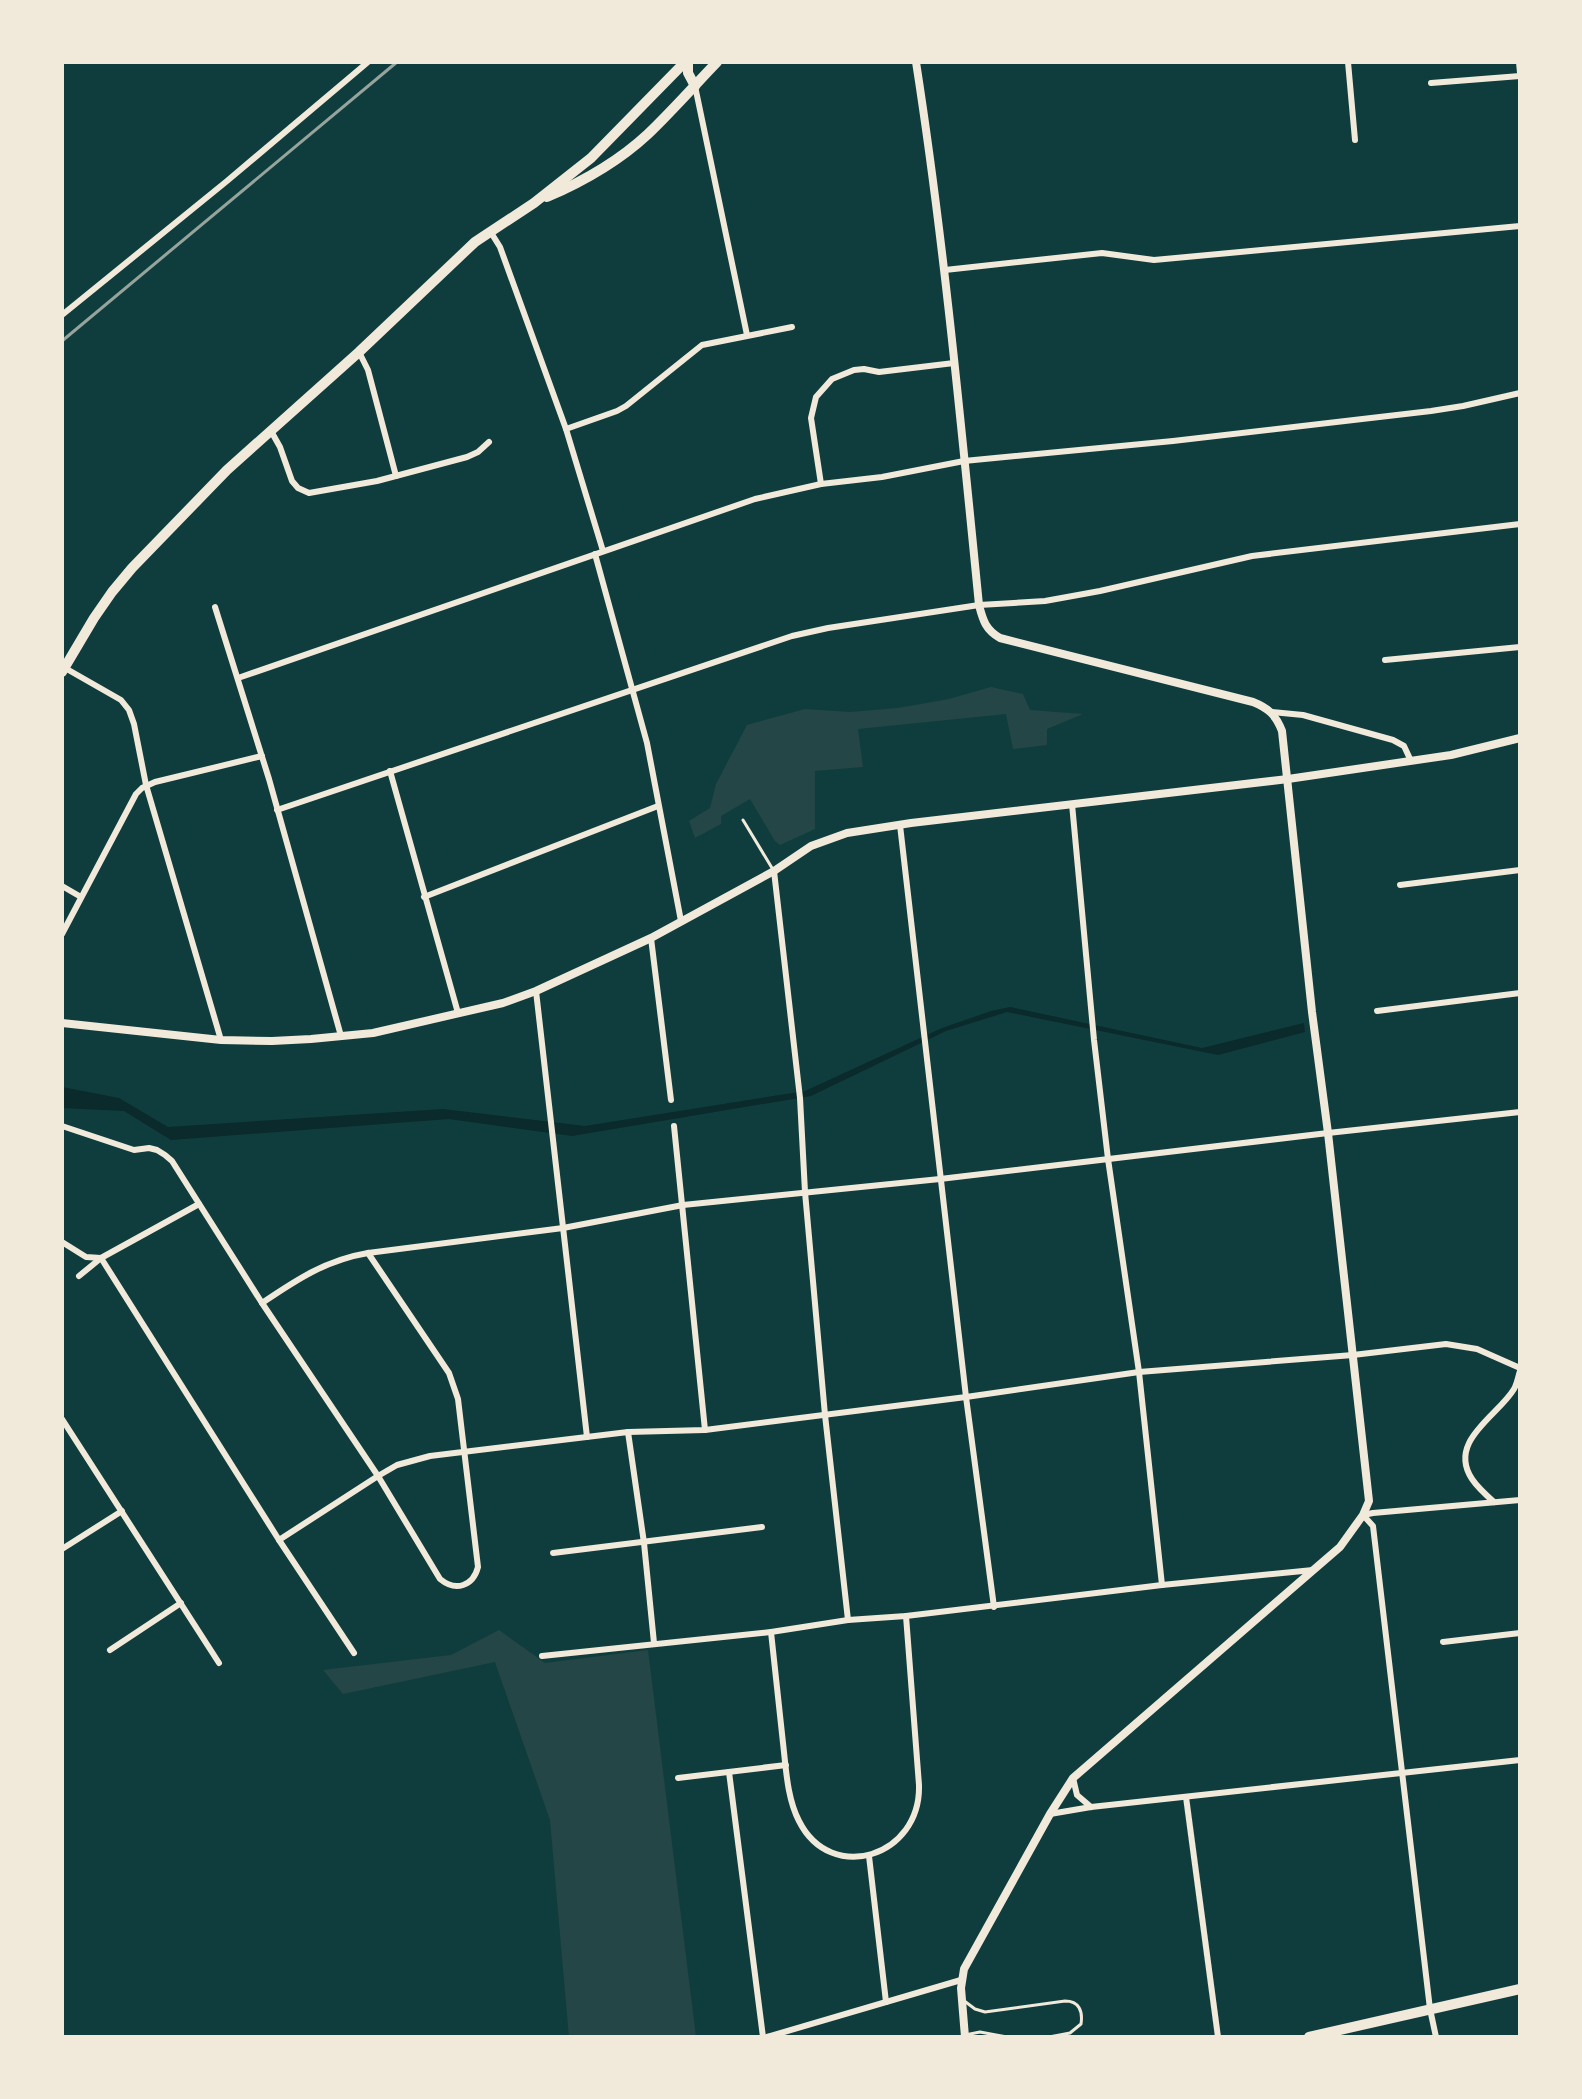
<svg xmlns="http://www.w3.org/2000/svg" width="1582" height="2099" font-family="'Titillium Web',sans-serif">
<rect width="100%" height="100%" fill="#0f3d3e"/>
<!-- green -->
<g fill="#244646">
<path d="M991,687L1023,694L1030,710L1083,714L1047,729V745L1013,749L1006,714L858,729L863,767L815,771V829L780,845L775,841L750,799L721,816V824L695,838L689,821L710,808L716,784L747,725L805,709L850,712L898,708L949,699Z"/>
<path d="M499,1630L545,1663L648,1650L696,2037H569L550,1820L495,1662L343,1694L323,1670L451,1655Z"/>
</g>
<!-- water -->
<path fill="#0a2a2b" d="M1010,1007L1202,1048L1304,1023L1305,1032L1218,1055L1007,1012L946,1031L811,1096L572,1136L449,1119L171,1140L124,1111L62,1108V1087L119,1098L168,1127L443,1109L585,1126L805,1091L942,1028L991,1011Z"/>
<g fill="none" stroke-linecap="round" stroke-linejoin="round">
<!-- service -->
<g stroke="#f1e9da" stroke-width="3">
<path d="M743,820L772,868"/>
<path d="M963,2000L975,2009L985,2012L1065,2001C1079,2001 1083,2011 1081,2024L1070,2033L1049,2037"/>
<path d="M965,2035L980,2032L1007,2037"/>
</g>
<!-- minor -->
<g stroke="#f1e9da" stroke-width="6">
<path d="M1348,62L1355,140"/>
<path d="M1519,62L1520,73"/>
<path d="M1431,83L1520,76"/>
<path d="M695,86L747,335"/>
<path d="M490,231L500,247L566,429L603,551"/>
<path d="M945,270L1102,253L1154,260L1520,226"/>
<path d="M62,315L227,181L368,62"/>
<path d="M359,352L368,370L396,476"/>
<path d="M566,429L617,411L626,406L702,345L792,327"/>
<path d="M271,431L280,447L292,481L298,488L309,493L377,481L467,457L478,452L489,442"/>
<path d="M821,484L811,418L816,397L832,379L854,370L864,369L879,372L954,363"/>
<path d="M595,554L647,743L681,921"/>
<path d="M215,607L269,779L341,1036"/>
<path d="M1385,660L1520,647"/>
<path d="M65,668L121,700L129,710L134,724L146,785L221,1040"/>
<path d="M238,678L755,499L821,484L882,477L964,461L1173,441L1431,411L1463,406L1520,393"/>
<path d="M1272,712L1303,715L1393,740L1404,746L1411,761"/>
<path d="M390,771L458,1013"/>
<path d="M1072,804L1094,1040L1108,1159L1139,1372L1162,1585"/>
<path d="M277,810L792,636L828,628L979,605L1045,601L1100,591L1252,556L1520,524"/>
<path d="M900,825L966,1397L994,1607"/>
<path d="M774,871L800,1098L805,1192L825,1415L848,1620"/>
<path d="M1400,885L1520,870"/>
<path d="M62,886L81,897"/>
<path d="M424,897L658,806"/>
<path d="M62,934L136,794L142,788L155,782L262,756"/>
<path d="M651,938L671,1100"/>
<path d="M536,991L587,1437"/>
<path d="M1377,1011L1520,993"/>
<path d="M62,1126L134,1150L149,1148L157,1150L165,1155L172,1161L262,1303L378,1476L440,1579C456,1592 473,1586 478,1567L458,1399L449,1373L368,1253"/>
<path d="M674,1126L705,1430"/>
<path d="M62,1242L86,1257L101,1258L279,1540L354,1653"/>
<path d="M79,1276L101,1258L199,1204"/>
<path d="M262,1303C296,1280 326,1260 368,1253L563,1228L683,1205L940,1179L1328,1133L1520,1112"/>
<path d="M62,1419L219,1663"/>
<path d="M628,1432L644,1543L654,1643"/>
<path d="M1494,1502C1486,1495 1478,1488 1472,1479C1447,1441 1498,1416 1514,1389C1517,1384 1518,1377 1520,1371"/>
<path d="M279,1540L378,1476L397,1465L430,1456L628,1432L705,1430L966,1397L1139,1372L1353,1355L1446,1344L1477,1349L1520,1368"/>
<path d="M62,1549L122,1511"/>
<path d="M553,1553L762,1527"/>
<path d="M771,1632C775,1669 779,1706 783,1743C786,1768 787,1798 799,1821C831,1885 921,1857 919,1785L906,1616"/>
<path d="M1443,1642L1520,1633"/>
<path d="M110,1650L181,1603"/>
<path d="M542,1656L771,1632L848,1620L906,1616L1162,1585L1313,1570"/>
<path d="M729,1772L763,2037"/>
<path d="M678,1778L786,1765"/>
<path d="M1073,1778L1077,1795L1091,1807"/>
<path d="M1186,1797L1218,2037"/>
<path d="M1050,1814L1091,1807L1520,1760"/>
<path d="M869,1856L886,2002"/>
<path d="M767,2037L961,1980"/>
<path d="M1436,2037L1430,2009L1373,1526L1363,1515L1373,1513L1520,1500"/>
</g>
<!-- tertiary -->
<g stroke="#f1e9da" stroke-width="8">
<path d="M916,62C944,242 961,424 979,605C983,621 986,630 1000,638L1253,702C1268,708 1276,715 1282,731L1312,1012L1328,1133L1369,1501L1363,1515L1340,1547L1073,1778L1050,1814L964,1969L961,1988L965,2037"/>
<path d="M62,1023L221,1040L272,1041L311,1039L373,1033L503,1003L536,991L651,938L774,871L811,846L847,833L911,823L1288,779L1451,755L1520,738"/>
</g>
<!-- primary -->
<g stroke="#f1e9da" stroke-width="10">
<path d="M688,62V73L695,86"/>
<path d="M547,197C582,182 619,161 648,134C672,111 694,86 717,62"/>
<path d="M62,672L94,618L112,592L132,568L227,470L359,352L475,242L534,203L591,158L685,62"/>
<path d="M1309,2037L1520,1989"/>
</g>
<!-- rail -->
<path stroke="#97a49c" stroke-width="3" d="M62,341L397,62"/>
</g>
<!-- border -->
<rect width="1582" height="2099" fill="none" stroke="#f1e9da" stroke-width="128"/>
</svg>
